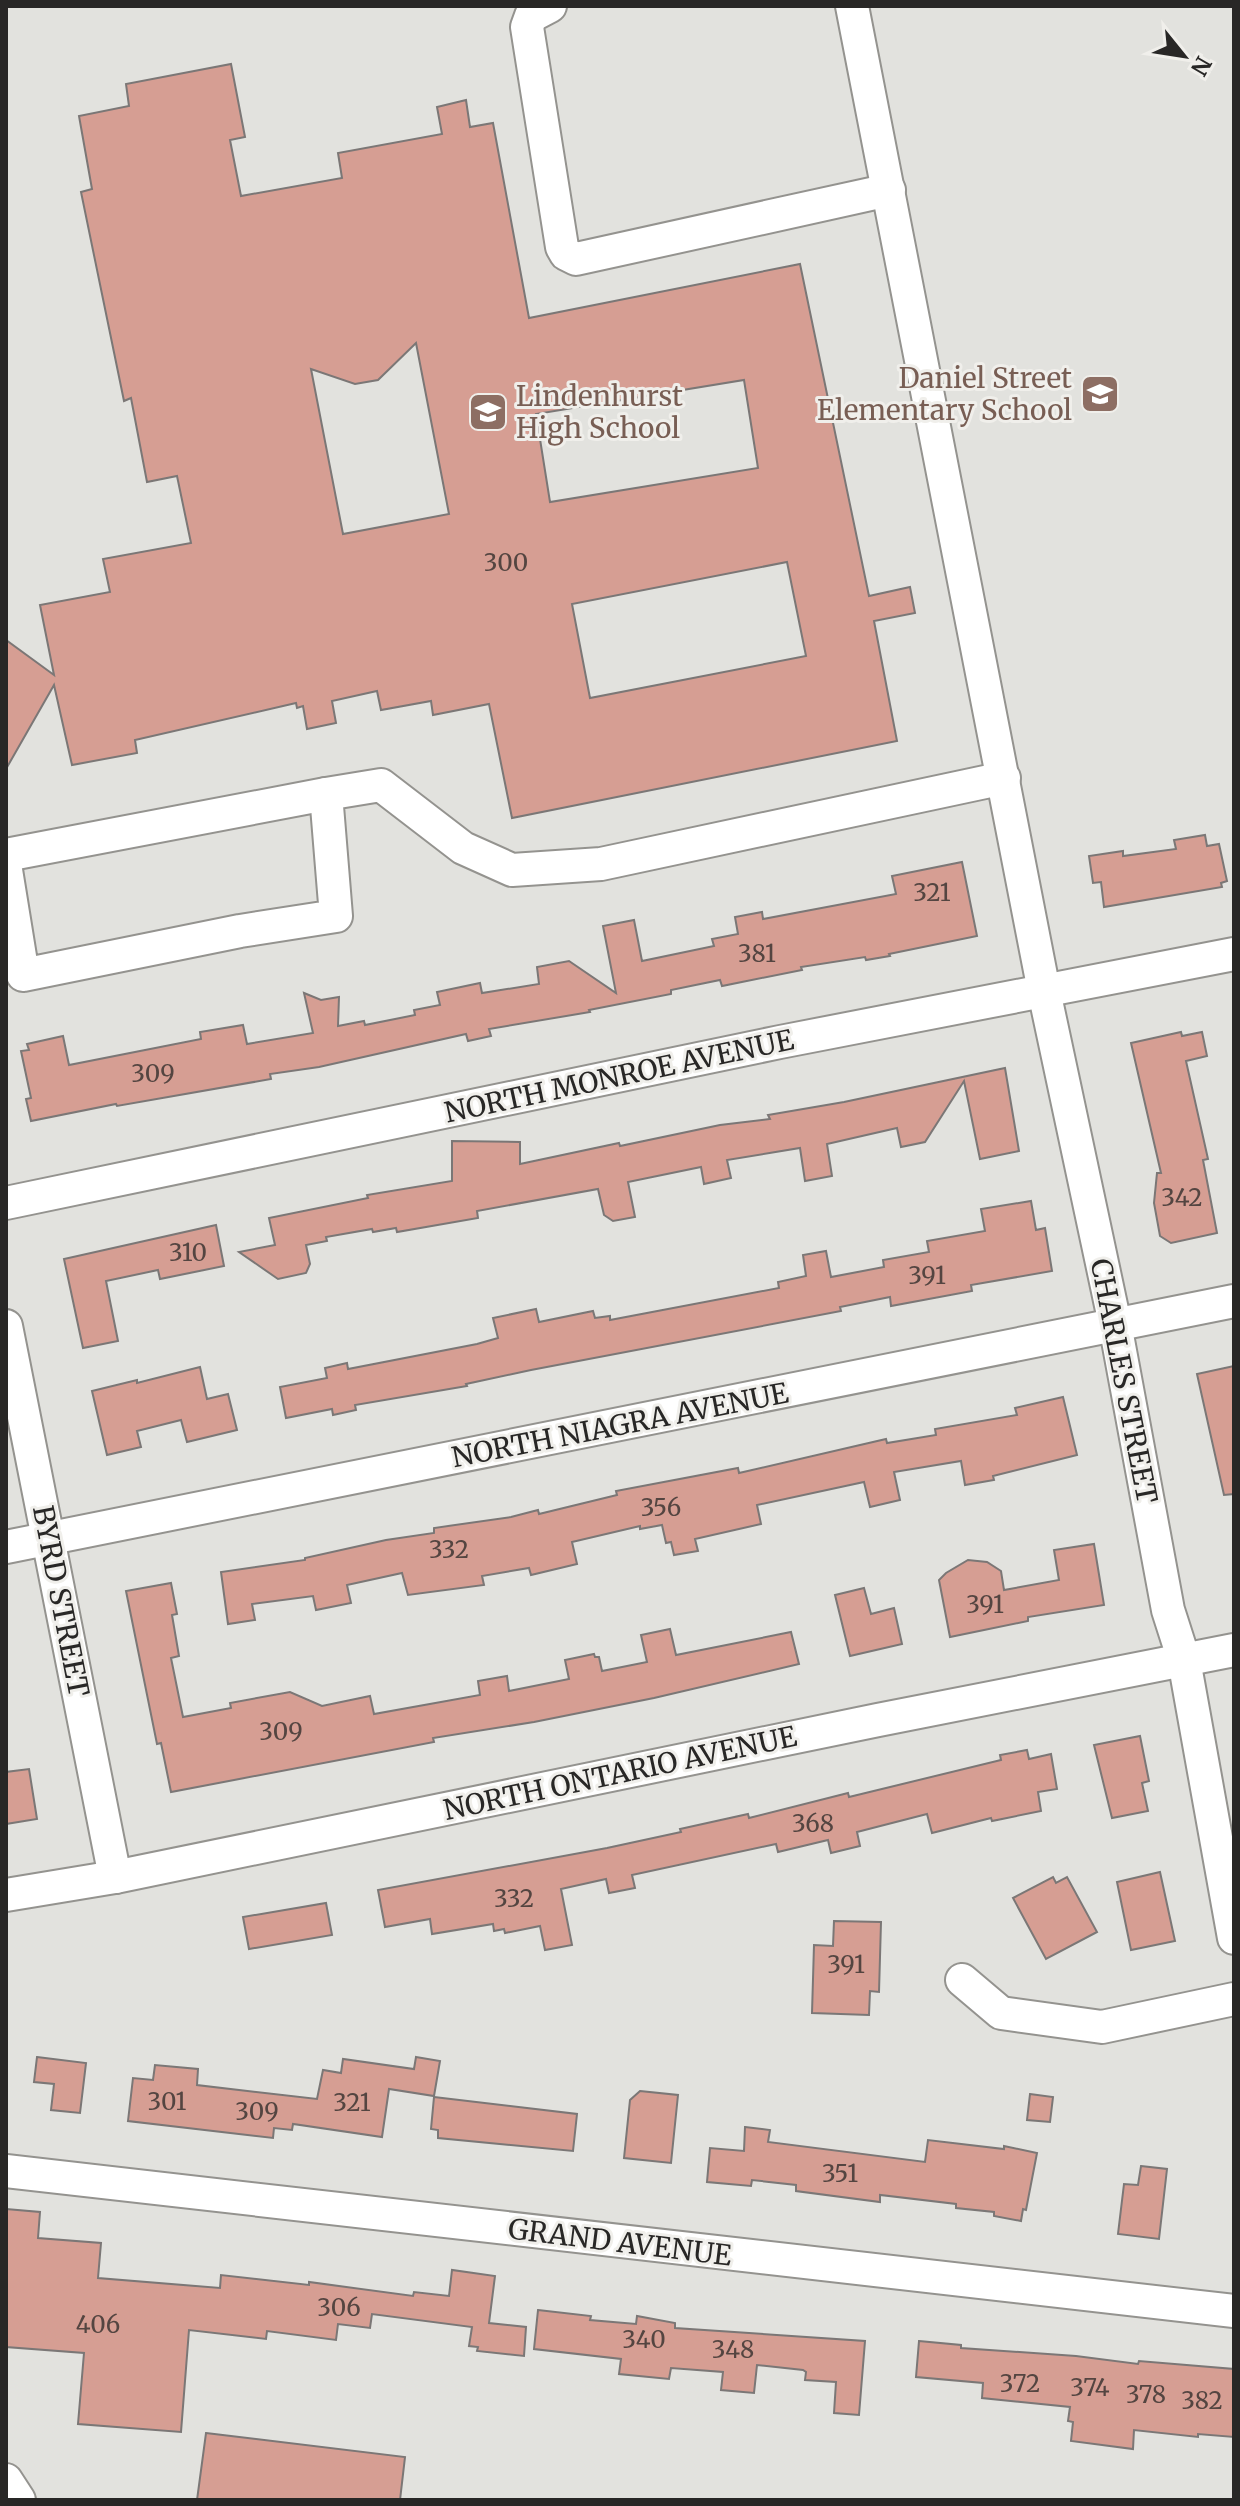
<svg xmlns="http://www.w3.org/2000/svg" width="1240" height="2506" font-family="Merriweather,serif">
<rect width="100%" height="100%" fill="#e2e2de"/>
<!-- building -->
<g fill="#d69e93" stroke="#7b7776" stroke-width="2" fill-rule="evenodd">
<path d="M231,64L245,137L230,140L241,196L342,178L338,153L442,134L437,107L466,100L470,127L493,123L529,318L800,264L869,596L910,587L915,613L874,621L897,741L512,818L489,704L433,715L431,701L381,710L377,691L332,701L336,723L307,729L303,706L297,708L296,703L135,740L137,753L72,765L54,685L6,769V640L54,675L40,605L110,592L103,559L191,543L177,476L147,482L131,398L124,401L81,192L92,189L79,116L129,106L126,84ZM416,343L449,514L343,534L311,369L355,384L378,380ZM744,380L758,468L550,502L536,414ZM787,562L806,656L590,698L572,604Z"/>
<path d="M1205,835L1207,846L1219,844L1227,881L1221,883L1222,887L1104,907L1101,882L1093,883L1089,856L1123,851V856L1176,849L1174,840Z"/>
<path d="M962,862L977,936L889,954L890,956L866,960L865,957L801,967L802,970L722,986L720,980L671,990V994L589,1010L590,1012L489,1029L491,1036L468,1041L466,1034L319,1067L270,1074L271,1079L117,1106L116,1104L31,1121L26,1099L31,1098L21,1051L29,1050L27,1044L63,1036L69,1065L201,1039L200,1032L243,1025L247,1044L313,1033L304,993L321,1000L339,997L338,1026L364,1021L365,1025L415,1015L414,1010L440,1005L437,992L480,983L482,993L539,984L537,967L569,961L616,993L603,926L634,920L642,961L714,946L712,939L738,934L735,917L762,912L763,919L896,894L892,876Z"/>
<path d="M1181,1032L1182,1036L1202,1032L1207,1056L1186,1061L1208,1159L1203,1160L1217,1233L1171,1243L1160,1236L1154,1203L1157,1173H1161L1131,1043Z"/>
<path d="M1005,1068L1019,1151L980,1159L964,1081L925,1142L901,1147L897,1128L827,1144L832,1176L805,1181L800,1148L727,1160L731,1178L704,1184L701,1167L628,1182L635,1217L613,1221L604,1215L598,1189L477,1211L478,1218L397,1232L396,1228L373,1232L372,1229L326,1237L327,1241L306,1245L310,1264L306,1273L278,1279L239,1252L275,1245L269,1218L368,1198L367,1195L452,1181V1141L520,1142V1164L619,1143L620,1146L720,1125L770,1119L768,1115L844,1102Z"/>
<path d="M1031,1201L1036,1230L1045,1228L1052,1271L971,1285L972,1291L891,1306L890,1297L840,1307L841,1311L531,1370L466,1384L467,1386L355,1405L356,1410L333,1415L332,1409L286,1418L280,1387L327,1378L325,1368L347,1363L348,1369L477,1344L498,1338L493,1318L536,1309L539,1322L593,1311L595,1318L610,1316V1320L779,1288L778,1282L806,1276L803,1255L826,1251L831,1277L884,1267L883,1260L929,1252L927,1241L985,1231L981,1209Z"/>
<path d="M216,1225L224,1266L160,1279L158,1270L106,1281L118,1341L83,1348L64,1259Z"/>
<path d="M1234,1366V1494L1224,1495L1197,1374Z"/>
<path d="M200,1367L207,1399L228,1394L237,1430L187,1442L181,1420L137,1431L141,1447L107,1455L92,1391L137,1380V1383Z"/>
<path d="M1063,1397L1077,1455L993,1476L994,1480L965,1485L961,1461L894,1472L900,1500L870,1507L864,1482L757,1505L761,1524L695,1539L698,1551L674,1555L671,1542L666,1543L662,1525L640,1529V1526L572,1542L577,1564L531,1575L529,1568L482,1576L484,1585L408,1595L402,1573L347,1585L351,1603L316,1610L313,1596L252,1604L255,1620L228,1624L221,1572L305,1560V1558L386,1540L434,1533V1528L511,1517L538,1510L539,1514L617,1495L616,1491L738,1468L739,1473L886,1439L887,1443L936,1435L935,1429L1017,1415L1015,1408Z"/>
<path d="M1094,1544L1104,1605L1028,1617V1621L950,1637L939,1580L946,1573L968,1560L987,1562L1001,1571L1004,1590L1059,1580L1054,1550Z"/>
<path d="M171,1583L177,1614L172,1615L179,1656L171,1658L183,1717L231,1708L230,1703L290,1692L322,1706L370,1696L374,1714L480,1695L478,1681L507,1676L509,1691L569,1679L565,1660L594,1654L595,1657H599L602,1671L647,1662L641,1635L670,1629L676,1655L791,1632L799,1664L654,1698L534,1722L433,1738L434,1742L171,1792L161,1743L157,1744L126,1591Z"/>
<path d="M864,1588L871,1614L894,1608L902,1644L850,1656L835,1595Z"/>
<path d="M1140,1736L1149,1781L1142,1783L1148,1811L1112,1818L1094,1745Z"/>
<path d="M1027,1750L1029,1759L1051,1754L1057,1789L1038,1792L1041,1811L992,1821L991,1818L932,1833L927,1814L857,1832L860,1846L831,1853L828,1840L778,1852L776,1844L632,1875L635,1888L609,1893L606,1879L561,1889L572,1945L545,1950L540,1926L505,1933L504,1929L494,1931L493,1924L432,1934L430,1919L385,1927L378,1890L607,1848L681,1832L680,1829L748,1814L749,1818L848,1793L849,1797L1001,1760L1000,1755Z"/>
<path d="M29,1769L37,1819L6,1824V1772Z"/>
<path d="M1160,1872L1175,1941L1131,1950L1117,1882Z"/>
<path d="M1053,1877L1056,1883L1067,1877L1097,1932L1046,1959L1013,1898Z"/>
<path d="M326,1903L332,1935L249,1949L243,1917Z"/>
<path d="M834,1921L881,1922L879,1992L870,1991L869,2015L812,2013L814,1945L833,1946Z"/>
<path d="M37,2057L86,2063L80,2113L51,2110L54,2084L34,2082Z"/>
<path d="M416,2057L440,2061L434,2096L389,2089L382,2137L293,2124L292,2130L274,2128L273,2138L128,2121L133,2078L153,2080L155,2065L198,2069L197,2085L317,2099L323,2070L341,2073L343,2059L414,2069Z"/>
<path d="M640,2091L678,2095L671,2163L624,2158L630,2100Z"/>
<path d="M1030,2094L1053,2097L1050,2122L1027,2120Z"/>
<path d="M434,2097L577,2114L573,2151L438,2138V2130L431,2129Z"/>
<path d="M745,2127L770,2130L768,2142L925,2162L928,2140L1004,2149V2146L1037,2153L1026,2210L1023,2209L1021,2221L994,2216V2212L956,2208V2204L880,2195V2202L796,2191V2185L752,2180L751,2186L707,2182L710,2148L744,2151Z"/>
<path d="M1141,2166L1167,2169L1159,2239L1118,2234L1124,2184L1138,2185Z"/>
<path d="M6,2209L40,2212L38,2238L101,2243L98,2278L220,2288L221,2275L309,2285V2282L413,2296L414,2292L449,2296L452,2270L495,2276L489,2323L526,2327L524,2356L477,2351L478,2347L469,2346L472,2327L372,2314L370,2328L338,2324L336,2340L267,2331L266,2339L189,2330L181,2432L78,2424L84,2353L6,2347Z"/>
<path d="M538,2310L591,2316L590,2320L636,2324L637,2316L675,2323V2328L865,2341L859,2415L834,2413L836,2382L805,2380L806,2372L803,2370L757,2365L754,2393L721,2390L723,2372L671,2368L669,2379L619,2374L621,2359L534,2349Z"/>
<path d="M919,2341L961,2345V2348L1076,2356L1138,2364L1139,2361L1234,2369V2437L1198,2434V2437L1134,2430L1133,2449L1071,2441L1073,2422L1068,2421L1070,2407L982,2398L983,2383L916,2377Z"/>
<path d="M206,2433L405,2457L400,2500H197Z"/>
</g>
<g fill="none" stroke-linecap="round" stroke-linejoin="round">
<defs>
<g id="minor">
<path d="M550,6L531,16L527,27L562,247L566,254L576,259L889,190"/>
<path d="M852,6L1044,991L1115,1324L1168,1610L1184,1660L1234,1938"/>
<path d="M6,855L326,794"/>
<path d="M6,870L23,975L240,931L336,916L326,794L381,785L463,848L512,870L601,864L1004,778"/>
<path d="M6,1203L780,1042L1234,954"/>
<path d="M6,1326L115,1877"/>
<path d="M6,1547L1234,1301"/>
<path d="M6,1895L115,1877L878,1720L1234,1650"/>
<path d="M962,1980L1001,2013L1102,2027L1234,1999"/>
<path d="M6,2171L1234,2311"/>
<path d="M6,2480L19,2500"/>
</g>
</defs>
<!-- minor casing -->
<use href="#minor" stroke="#94938f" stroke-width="36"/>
<!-- minor -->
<use href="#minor" stroke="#fff" stroke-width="32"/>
</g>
<!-- icons -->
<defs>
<symbol id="school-square" viewBox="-11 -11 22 22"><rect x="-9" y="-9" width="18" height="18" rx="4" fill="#8d6e63" stroke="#f0efeb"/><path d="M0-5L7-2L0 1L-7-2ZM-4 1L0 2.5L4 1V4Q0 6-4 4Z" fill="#fff"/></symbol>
</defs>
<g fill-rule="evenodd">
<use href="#school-square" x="1078" y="372" width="44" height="44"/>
<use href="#school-square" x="466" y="390" width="44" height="44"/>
</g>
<g text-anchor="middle" stroke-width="6" stroke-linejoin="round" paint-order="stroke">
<!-- number labels -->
<g font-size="24" fill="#544541">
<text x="506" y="571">300</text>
<text x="932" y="901">321</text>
<text x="757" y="962">381</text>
<text x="153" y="1082">309</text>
<text x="1182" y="1206">342</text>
<text x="188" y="1261">310</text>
<text x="927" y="1284">391</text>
<text x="661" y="1516">356</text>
<text x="449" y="1558">332</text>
<text x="985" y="1613">391</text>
<text x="281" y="1740">309</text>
<text x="813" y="1832">368</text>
<text x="514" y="1907">332</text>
<text x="846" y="1973">391</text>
<text x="167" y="2110">301</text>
<text x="352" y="2111">321</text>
<text x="257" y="2120">309</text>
<text x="840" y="2182">351</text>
<text x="339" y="2316">306</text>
<text x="98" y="2333">406</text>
<text x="644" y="2348">340</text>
<text x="733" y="2358">348</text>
<text x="1020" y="2392">372</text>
<text x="1090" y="2396">374</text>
<text x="1146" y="2403">378</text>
<text x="1202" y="2409">382</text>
</g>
<!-- education labels -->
<g font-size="28" fill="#785e54" stroke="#f0efeb" text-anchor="end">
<text x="1072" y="388">Daniel Street<tspan x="1072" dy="32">Elementary School</tspan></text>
<text x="516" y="406" text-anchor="start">Lindenhurst<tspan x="516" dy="32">High School</tspan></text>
</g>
<!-- street labels -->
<g font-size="28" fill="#282726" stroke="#f0efeb">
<text transform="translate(619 1076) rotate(-12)" y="10">NORTH MONROE AVENUE</text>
<text transform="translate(1124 1381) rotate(79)" y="10">CHARLES STREET</text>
<text transform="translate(620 1425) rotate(-11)" y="10">NORTH NIAGRA AVENUE</text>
<text transform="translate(61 1601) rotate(79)" y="10">BYRD STREET</text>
<text transform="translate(620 1773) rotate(-12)" y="10">NORTH ONTARIO AVENUE</text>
<text transform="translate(620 2242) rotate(7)" y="10">GRAND AVENUE</text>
</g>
</g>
<!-- border -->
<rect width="1240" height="2506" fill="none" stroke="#282726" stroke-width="16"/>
<!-- north arrow -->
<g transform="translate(1184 56) rotate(120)" stroke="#f0efeb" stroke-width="6" paint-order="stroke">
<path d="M0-6L14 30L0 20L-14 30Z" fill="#282726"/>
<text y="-12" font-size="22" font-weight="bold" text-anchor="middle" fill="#282726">N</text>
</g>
</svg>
